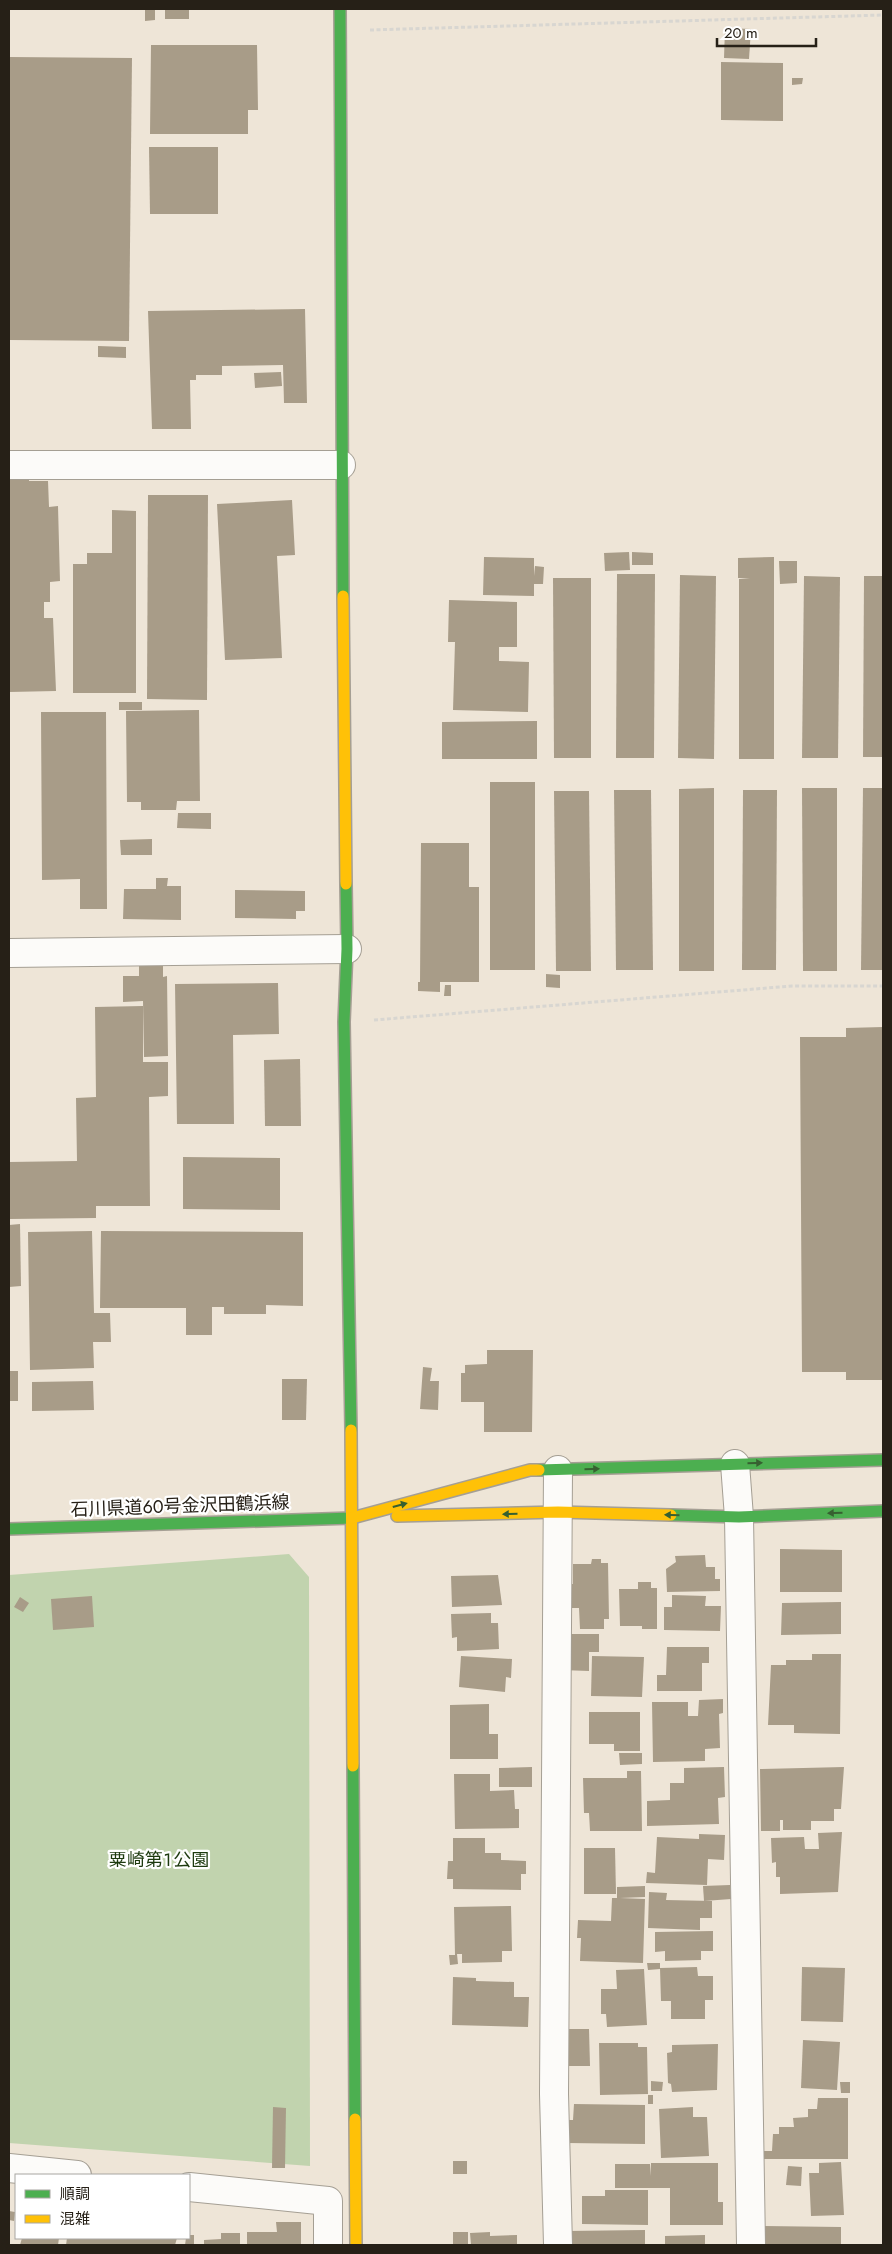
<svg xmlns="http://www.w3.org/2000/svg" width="892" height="2254" font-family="Jost,'Noto Sans JP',sans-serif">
<rect width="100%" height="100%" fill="#eee5d7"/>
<!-- green -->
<path fill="#c1d3ae" d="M289,1554L309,1577L310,2166L9,2143V1575Z"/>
<!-- building -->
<g fill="#a89c88">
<path d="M145,9H155V20L145,21Z"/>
<rect x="165" y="9" width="24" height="10"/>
<path d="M725,28L751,29L749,59L724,58Z"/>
<path d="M151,45H257L258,110H248V134H150Z"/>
<path d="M9,57L132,58L129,341L9,340Z"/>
<path d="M721,62L783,63V121L721,120Z"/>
<path d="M792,78H803L802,84L792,85Z"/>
<path d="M149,147H218V214H150Z"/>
<path d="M305,309L307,403H284L283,365L222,366V375H196V380H190L191,429H152L148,311Z"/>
<path d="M98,346L126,347V358L98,357Z"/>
<path d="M281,372L282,386L255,388L254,373Z"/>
<path d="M29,478V481H48L49,507L58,506L60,581L50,582V602H44V618H53L56,691L9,692V479Z"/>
<path d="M148,495H208L207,700L147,699Z"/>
<path d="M292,500L295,555L277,556L282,658L225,660L217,504Z"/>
<path d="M112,510L136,511V693H73V564H87V553H112Z"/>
<path d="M629,552L630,570L605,571L604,553Z"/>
<path d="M632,552L653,553V565H632Z"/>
<path d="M484,557L534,558V576L535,566L544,567L543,584H534V596L483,595Z"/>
<path d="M774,557V759H739V579L750,578H738V558Z"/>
<path d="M779,561H797V583L780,584Z"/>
<path d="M617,574H655L654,758H616Z"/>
<path d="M680,575L716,576L714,759L678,758Z"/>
<path d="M804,576L840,577L838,758H802Z"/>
<path d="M864,576H883V757H863Z"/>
<path d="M553,578H591V758H554Z"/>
<path d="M449,600L517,602V647H499V661L529,662L528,712L453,710L455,642H448Z"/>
<rect x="119" y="702" width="23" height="8"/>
<path d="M199,710L200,801H177L176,810H141V802H127L126,711Z"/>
<path d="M41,712H106L107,909H80V879L42,880Z"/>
<path d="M537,721V759H442V722Z"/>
<rect x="490" y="782" width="45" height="188"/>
<path d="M714,788V971H679V789Z"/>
<path d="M802,788H837V971H803Z"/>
<path d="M863,788H883V970H861Z"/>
<path d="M614,790H651L653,970H616Z"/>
<path d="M743,790H777L776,970H742Z"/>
<path d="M554,791H589L591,971H556Z"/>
<path d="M178,813H211V829L177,828Z"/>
<path d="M152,839V855H121L120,840Z"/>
<path d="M421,843H469V887H479V982H440V992L418,991V982H420Z"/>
<path d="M156,878H168L167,886H181V920L123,919L124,889H156Z"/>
<path d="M235,890L305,891V911H296V919L235,918Z"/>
<path d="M139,965H163V977L167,976L168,1056L144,1057L143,1001L123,1002V976H139Z"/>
<path d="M546,974L560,975V988L546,987Z"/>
<path d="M278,983L279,1034L233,1035L234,1124H177L175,984Z"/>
<path d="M445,985H451V996H444Z"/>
<path d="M143,1006V1062H168V1096L149,1097L150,1206H96V1218L9,1219V1162L77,1161L76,1098L96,1097L95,1007Z"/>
<path d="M883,1027V1380H846V1372H802L800,1037H846V1028Z"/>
<path d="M300,1059L301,1126H265L264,1060Z"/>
<path d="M183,1157L280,1158V1210L183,1209Z"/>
<path d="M20,1224L21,1286L9,1287V1225Z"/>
<path d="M92,1231L94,1313H110L111,1342H93L94,1368L30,1370L28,1232Z"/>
<path d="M101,1231L303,1232V1306L266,1305V1314H224V1307H212V1335H186V1308H100Z"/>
<path d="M487,1350H533L532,1432H484V1402H461V1373H465V1365L487,1364Z"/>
<path d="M423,1367L432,1368L430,1381H439L438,1410L420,1409Z"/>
<rect x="9" y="1371" width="9" height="30"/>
<path d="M282,1379H307L306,1420H282Z"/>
<path d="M93,1381L94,1410L32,1411V1382Z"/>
<path d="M780,1549L842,1550V1592H780Z"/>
<path d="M705,1555L706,1567H715V1579H720V1591L667,1592L666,1569L676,1562L675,1556Z"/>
<path d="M592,1559H601V1563H608L609,1619H604V1629H580L579,1608H560L559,1584H573V1564H591Z"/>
<path d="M498,1575L502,1605L452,1607L451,1576Z"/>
<path d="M638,1582H651V1588H657V1629H642V1626H620L619,1589H638Z"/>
<path d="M672,1595L706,1596L705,1606H721L720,1631L664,1630V1607H672Z"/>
<path d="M92,1596L94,1627L53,1630L51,1599Z"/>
<path d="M20,1597L29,1603L23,1612L14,1607Z"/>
<path d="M841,1602V1634L781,1635L782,1603Z"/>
<path d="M491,1613V1623H498L499,1649L457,1651V1637L452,1638L451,1614Z"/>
<path d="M561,1634H599V1652H589V1671L561,1670Z"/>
<path d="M667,1647H709V1663H702V1691H657V1675H666Z"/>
<path d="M812,1654H841L840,1734L794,1733V1725H768L771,1665H786V1660H812Z"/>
<path d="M461,1656L512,1659L511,1678L506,1677L505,1692L459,1687Z"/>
<path d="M592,1656L644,1657L642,1697L591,1696Z"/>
<path d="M723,1699V1713L719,1714L720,1748L705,1749V1761L653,1762L652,1702H688V1716H698L699,1700Z"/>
<path d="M489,1704V1734H498V1759H450V1705Z"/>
<path d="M589,1712H640V1751H614V1744H589Z"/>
<path d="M619,1753H642V1764L620,1765Z"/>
<path d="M532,1767V1787H499V1768Z"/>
<path d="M724,1767L725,1797L718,1798L719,1824L647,1826V1801L670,1800V1783H684V1768Z"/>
<path d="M844,1767L841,1809H834V1821H811V1830H783V1820H780V1831H761L760,1769Z"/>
<path d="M627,1771H641L642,1831H590L589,1813H584L583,1778H627Z"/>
<path d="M454,1774H490V1791L514,1790L515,1809H519V1828L455,1829Z"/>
<path d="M842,1832L838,1892L780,1894V1877H776V1862L772,1863L771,1838L804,1837L805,1849H819L818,1833Z"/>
<path d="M699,1834L725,1835L724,1860L708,1859L707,1885L646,1883L647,1872L655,1873L657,1837L699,1839Z"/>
<path d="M453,1838H485V1853H501V1860L526,1861V1874H521V1890L453,1889V1879H447L448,1861H453Z"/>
<path d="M584,1848H615L616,1894H584Z"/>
<path d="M730,1885L731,1899L704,1901L703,1886Z"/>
<path d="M645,1886V1897L620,1898L645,1899L643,1963L580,1961L581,1938H577L578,1920L611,1921L612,1898H617V1887Z"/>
<path d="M649,1892L667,1893L666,1900L712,1901V1918H700V1930L648,1928Z"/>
<path d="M511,1906L512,1951H502V1962L462,1963V1954H457L458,1964L450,1965L449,1955H455L454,1907Z"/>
<path d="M713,1931V1951H701V1960L665,1961V1951L655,1952V1932Z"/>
<path d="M647,1963H660V1969L648,1970Z"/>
<path d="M697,1967L698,1976H713V2000H705V2019H671V2001H661L660,1968Z"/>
<path d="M802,1967L845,1968L843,2022L801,2021Z"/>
<path d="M644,1969L647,2025L607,2027L606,2014H601V1989H617L616,1970Z"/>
<path d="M453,1977L476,1978V1981L514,1982V1997H529L528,2027L452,2025Z"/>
<path d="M566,2029H589L590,2066H567Z"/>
<path d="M803,2040L840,2042L837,2090L801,2088Z"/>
<path d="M599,2043H638V2047H647L648,2094L600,2095Z"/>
<path d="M718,2044L717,2090L672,2092L671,2084L668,2083L667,2053L672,2052V2045Z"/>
<path d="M651,2081L663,2082L662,2091H651Z"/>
<path d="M840,2082H850V2093H841Z"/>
<rect x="648" y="2095" width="5" height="9"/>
<path d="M818,2098H848V2159H762V2151H772L773,2134H779V2127H794L793,2118L808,2117V2109H817Z"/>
<path d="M574,2104L645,2105V2144L567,2143V2120H573Z"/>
<path d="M273,2107L286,2108L285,2168H272Z"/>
<path d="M693,2107V2117H707L709,2156L661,2158L659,2109Z"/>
<rect x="453" y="2161" width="14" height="13"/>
<path d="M841,2162L844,2215L811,2216L809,2173H819V2163Z"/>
<path d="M651,2163H718V2202H723V2225H670V2188H615V2164H650L651,2176Z"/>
<path d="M788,2166L802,2167L801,2186L786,2185Z"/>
<path d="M605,2190H648V2225L582,2224V2196H605Z"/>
<path d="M9,2211L15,2212L14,2221L9,2220Z"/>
<path d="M276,2222H301V2245H247V2232H277Z"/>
<path d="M764,2226L841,2227V2245H764Z"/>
<path d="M645,2230V2245H567V2231Z"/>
<rect x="453" y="2232" width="15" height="13"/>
<path d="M490,2232V2236L517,2235V2245H471L470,2233Z"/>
<path d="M221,2233H240V2245H204V2240L221,2239Z"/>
<path d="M189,2235H194V2245H185L186,2238H189Z"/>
<path d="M705,2235V2245H665V2236Z"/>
<path d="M22,2238H59L58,2245H20Z"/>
<path d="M67,2238H177L175,2245H66Z"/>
</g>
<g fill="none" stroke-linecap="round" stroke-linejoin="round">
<defs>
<g id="street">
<path d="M9,465H341"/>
<path d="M9,953L347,949"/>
<path d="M735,1464L739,1517L751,2245"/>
<path d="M9,2168L77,2175"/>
<path d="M189,2187L328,2201V2245"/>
<path d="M558,2245L554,2094L558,1470"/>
</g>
<g id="fast">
<path d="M340,9L343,596"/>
<path d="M346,884L347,949L344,1022L351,1430"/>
<path d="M539,1470L883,1460"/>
<path d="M671,1515L739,1517L883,1511"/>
<path d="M9,1529L352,1518"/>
<path d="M353,1766L355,2119"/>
</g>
<g id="slow">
<path d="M343,596L346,884"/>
<path d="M351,1430L353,1766"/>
<path d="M397,1516L558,1512L671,1515"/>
<path d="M352,1518L530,1470H539"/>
<path d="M355,2119L356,2245"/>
</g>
</defs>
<!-- street casing -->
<use href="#street" stroke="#a59f94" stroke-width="30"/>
<!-- fast casing -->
<use href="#fast" stroke="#a59f94" stroke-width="14"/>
<!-- slow casing -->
<use href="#slow" stroke="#a59f94" stroke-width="14"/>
<!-- path -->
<g stroke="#d8d6d1" stroke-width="3" stroke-dasharray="4 2.5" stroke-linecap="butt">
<path d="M370,30L883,15"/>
<path d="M374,1020L792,986H883"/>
</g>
<!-- street -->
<use href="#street" stroke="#fcfbf9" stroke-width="28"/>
<!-- fast -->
<use href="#fast" stroke="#4caf50" stroke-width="11"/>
<!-- slow -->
<use href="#slow" stroke="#ffc107" stroke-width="11"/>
</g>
<!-- one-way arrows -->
<defs><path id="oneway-solid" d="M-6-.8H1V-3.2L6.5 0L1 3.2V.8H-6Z" transform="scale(1.25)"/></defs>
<g fill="#376031">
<use href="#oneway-solid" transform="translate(755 1463) rotate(-2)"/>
<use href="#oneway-solid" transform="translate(592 1469) rotate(-2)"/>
<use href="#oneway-solid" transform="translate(400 1505) rotate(-15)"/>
<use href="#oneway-solid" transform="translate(835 1513) rotate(178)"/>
<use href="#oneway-solid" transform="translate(510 1514) rotate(179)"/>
<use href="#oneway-solid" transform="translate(672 1515) rotate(-179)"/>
</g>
<g text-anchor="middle" stroke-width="4.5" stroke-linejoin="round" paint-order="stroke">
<!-- street labels -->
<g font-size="18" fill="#262017" stroke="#fff">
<text transform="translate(180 1506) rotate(-2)" y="6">石川県道60号金沢田鶴浜線</text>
</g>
<!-- park labels -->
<g font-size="18" fill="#1d3a0f" stroke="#fff">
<text x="159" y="1866">粟崎第１公園</text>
</g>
</g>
<!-- border -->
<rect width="892" height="2254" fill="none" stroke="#262017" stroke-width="20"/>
<!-- legend -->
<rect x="15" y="2174" width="175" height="65" fill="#ffffff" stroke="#a8a6a2"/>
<rect x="25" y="2190" width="25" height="8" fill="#4caf50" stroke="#a8a6a2"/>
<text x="60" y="2199" font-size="15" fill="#262017">順調</text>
<rect x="25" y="2215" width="25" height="8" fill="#ffc107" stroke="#a8a6a2"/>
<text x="60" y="2224" font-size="15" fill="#262017">混雑</text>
<!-- scale -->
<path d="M717 38v8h99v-8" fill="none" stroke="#262017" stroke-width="2.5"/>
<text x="724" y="38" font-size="15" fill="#262017" stroke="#ffffff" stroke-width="4" paint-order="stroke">20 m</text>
</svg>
